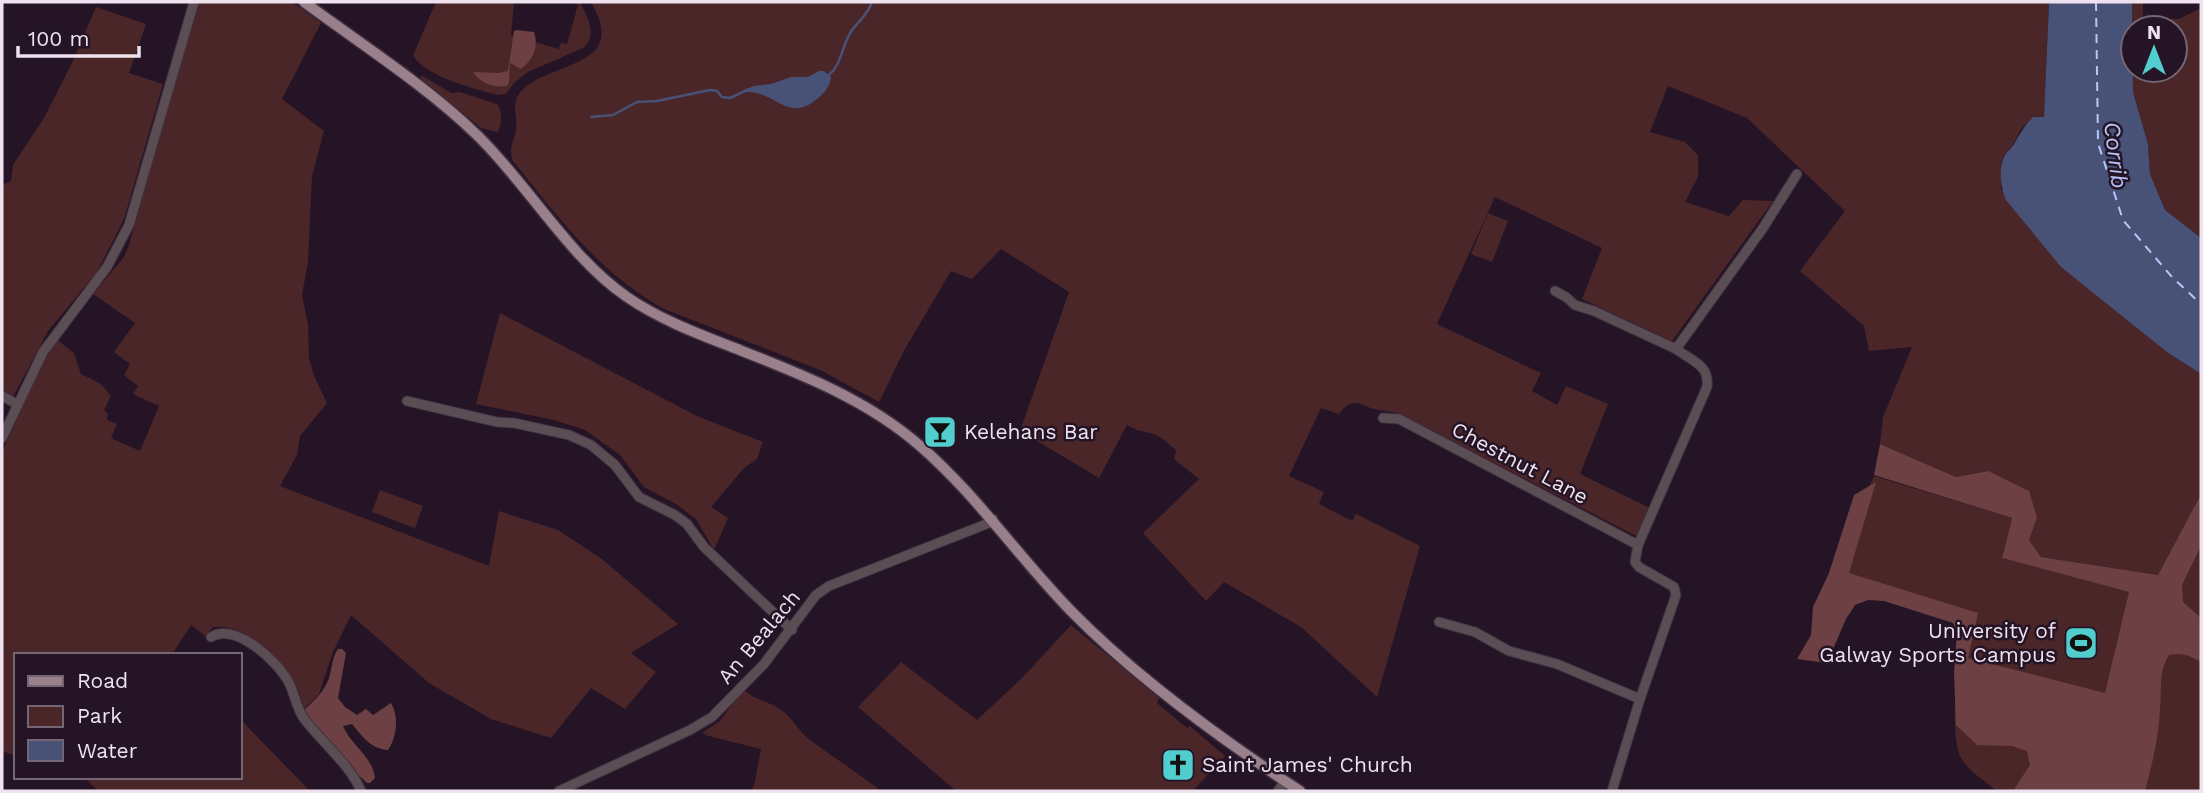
<svg xmlns="http://www.w3.org/2000/svg" width="2203" height="793" font-family="'Work Sans',sans-serif">
<rect width="100%" height="100%" fill="#241426"/>
<!-- green -->
<g fill="#4a2629" fill-rule="evenodd">
<path d="M197,2H292L321,23L282,99L324,131L312,176L308,262L302,295L308,324L309,358L314,376L327,403L300,436L297,455L280,486L489,566L499,511L558,530L602,559L678,624L631,653L656,672L625,709L591,688L551,738L491,719L429,683L351,615L333,652L319,694L304,709C301,698 298,688 292,678C287,670 280,665 274,658C256,641 239,624 213,627L205,636L191,625L173,653L174,655H16V756L2,751V452L42,362L56,339L74,353L81,374L101,384L111,396L104,410L108,414L107,420L117,424L111,438L140,451L159,406L133,394L138,386L124,375L130,364L114,352L135,323L93,294L124,257L129,245L158,134Z"/>
<path d="M436,2H514L511,35L559,49L561,43L567,44L578,5L572,2H580C587,17 599,35 583,48L528,72L514,83L506,94L497,95C474,88 425,77 413,55Z"/>
<path d="M591,2H2049L2044,117H2033L2022,128L2012,146L2005,154L2001,163V189L2167,352L2201,374V494L2158,575L2041,557L2029,540L2037,518L1988,471L1956,477L1880,444L1883,417L1912,347L1869,351L1864,326L1800,271L1845,211L1747,118L1668,86L1650,132L1685,142L1698,155V177L1685,202L1729,216L1743,200L1773,201L1672,341L1582,299L1602,248L1495,197L1437,324L1541,373L1532,391L1557,405L1566,386L1608,404L1580,474L1650,508L1636,536L1400,414C1393,412 1386,411 1378,410C1359,406 1354,394 1339,414L1321,408L1289,476L1324,492L1319,504L1352,521L1356,514L1420,546L1377,697L1301,627L1224,582L1206,601L1143,533L1199,479L1174,459L1176,450C1168,444 1160,435 1150,433C1141,431 1135,430 1127,425L1099,478L1020,431L1069,292L1001,249L972,279L951,271L905,349L879,402L820,370L664,309C600,274 558,217 513,161C508,149 514,142 516,130C518,117 511,106 519,94C538,66 609,68 601,27C600,18 595,10 591,2Z"/>
<path d="M2132,2H2143V18L2179,19L2201,8V238L2165,210L2150,174L2148,144L2133,92ZM2133,28H2175V70H2133Z"/>
<path d="M96,7L146,24L129,73L163,84L124,219L97,272L48,331L14,395L11,396L2,392V185L11,181L13,165L44,118L71,65Z"/>
<path d="M421,75L451,93L460,92L497,104C503,112 502,123 498,132L481,128L421,79Z"/>
<path d="M1488,213L1508,221L1492,262L1471,254Z"/>
<path d="M500,313L697,416L763,442L757,459L744,468L711,507L728,518L714,550L696,519L676,504L644,487L620,455L585,430L554,420L476,404Z"/>
<path d="M1874,476L2012,518L2002,558L2172,603L2201,546V791H1997C1986,782 1967,770 1961,758C1948,733 1959,650 1963,621L1838,581L1848,532Z"/>
<path d="M380,490L423,506L415,528L372,512Z"/>
<path d="M1071,625L1159,698L1157,703L1187,728L1190,726L1225,756L1193,791H956L858,707L901,662L977,720L1023,677Z"/>
<path d="M745,691C757,701 772,702 784,712C794,720 799,732 810,740C833,757 858,773 881,791H750L754,786L761,749L705,735L703,732L720,721L739,694Z"/>
<path d="M240,719L310,791H98L88,781L77,777H240Z"/>
</g>
<!-- forest -->
<g fill="#6d4043">
<path d="M517,30L534,32C539,48 533,59 521,69L510,63L509,83L507,86C493,88 480,83 473,72L498,73L508,71L514,31Z"/>
<path d="M1880,444L1956,477L1988,471L2029,491L2037,518L2029,540L2041,557L2158,575L2201,494V546L2182,585L2183,602L2201,618V662C2190,656 2182,652 2169,655C2158,673 2162,689 2160,709C2159,736 2152,765 2145,791H2013L2030,765L2027,751L2012,746L1977,745L1956,725L1954,673L1957,632L1953,623L1884,601L1868,600L1855,605L1846,619L1827,663L1797,659L1811,635L1813,607L1829,573L1854,495L1876,482L1849,573L1978,613L1968,658L2105,693L2129,592L2002,558L2012,518L1874,475Z"/>
<path d="M338,649H342L346,653L338,698L345,707L357,715L366,709L373,715L391,703C399,716 397,737 388,750C371,749 362,736 352,724L343,726C351,745 373,757 375,778L370,783H367L352,769L303,711C314,701 324,692 329,678C332,668 332,657 338,649Z"/>
</g>
<!-- water -->
<g fill="#485277">
<path d="M2049,2H2132L2133,92L2148,144L2150,174L2165,210L2201,238V374L2167,352L2061,267L2006,200C2001,189 1998,169 2004,157C2006,152 2011,149 2014,144C2020,134 2024,126 2033,117H2044Z"/>
<path d="M819,71H824L831,77C830,87 824,93 817,99C787,124 775,90 746,92L743,90L754,86L771,84L791,77H808Z"/>
</g>
<g fill="none" stroke-linecap="round" stroke-linejoin="round">
<!-- stream -->
<g stroke="#485277" stroke-width="2.5">
<path d="M829,75C842,64 842,44 852,30C860,20 868,14 872,2"/>
<path d="M591,117L613,115L637,102L657,101L710,90L717,91L722,97L730,98L747,90"/>
</g>
<!-- ferry -->
<path stroke="#b7c5f9" stroke-width="2" stroke-dasharray="9 7" stroke-linecap="butt" d="M2096,2L2098,143L2123,220L2172,277L2201,304"/>
<defs>
<g id="minor">
<path d="M1555,291L1566,297L1575,305L1594,311L1676,349"/>
<path d="M2,396L17,404"/>
<path d="M407,401L497,422L514,423L569,435L591,445L615,465L639,497L675,515L687,524L704,547L792,630"/>
<path d="M1383,418L1399,419L1638,545"/>
<path d="M2,438L43,352L107,267L129,225L194,2"/>
<path d="M1439,622L1475,632L1509,651L1557,664L1640,699"/>
<path d="M211,637C235,622 276,660 288,681C295,693 296,709 305,720C322,742 351,766 361,791"/>
<path d="M559,791L690,730L712,717L764,664L816,595L829,586L989,523L993,519"/>
<path d="M1278,791L1285,781"/>
<path d="M1612,791L1640,699L1676,595L1674,587L1639,567L1635,562L1638,545L1707,387C1710,365 1692,361 1676,349L1763,228L1797,174"/>
</g>
<path id="major" d="M304,2C361,44 428,87 478,136C529,186 569,257 627,297C659,319 696,333 732,347C798,373 865,398 919,445C977,495 1019,558 1072,612C1136,677 1224,741 1300,791"/>
</defs>
<!-- minor casing -->
<use href="#minor" stroke="#403142" stroke-width="11"/>
<!-- major casing -->
<use href="#major" stroke="#403142" stroke-width="13"/>
<!-- minor -->
<use href="#minor" stroke="#5a4d53" stroke-width="9"/>
<!-- major -->
<use href="#major" stroke="#99808b" stroke-width="10"/>
</g>
<!-- icons -->
<defs>
<symbol id="bar-square" viewBox="-11 -11 22 22"><rect x="-9" y="-9" width="18" height="18" rx="4" fill="#52cdcd" stroke="#241426"/><path d="M-6-5H6L.8 .8V4.5H3.5V6h-7V4.5H-.8V.8Z" fill="#111"/></symbol>
<symbol id="stadium-square" viewBox="-11 -11 22 22"><rect x="-9" y="-9" width="18" height="18" rx="4" fill="#52cdcd" stroke="#241426"/><path d="M0-5a6.5 5 0 1 0 0 10a6.5 5 0 1 0 0-10ZM-3.5-1.8h7v3.6h-7Z" fill="#111"/></symbol>
<symbol id="church-square" viewBox="-11 -11 22 22"><rect x="-9" y="-9" width="18" height="18" rx="4" fill="#52cdcd" stroke="#241426"/><path d="M-1.2-6h2.4v3.5h3.3v2.4h-3.3V6h-2.4V-.1h-3.3v-2.4h3.3Z" fill="#111"/></symbol>
</defs>
<g fill-rule="evenodd">
<use href="#bar-square" x="921" y="413" width="38" height="38"/>
<use href="#stadium-square" x="2062" y="624" width="38" height="38"/>
<use href="#church-square" x="1159" y="746" width="38" height="38"/>
</g>
<g text-anchor="middle" stroke-width="5" stroke-linejoin="round" paint-order="stroke">
<!-- poi labels -->
<g font-size="21" fill="#eee2ef" stroke="#241426" text-anchor="start">
<text x="964" y="439">Kelehans Bar</text>
<text x="2056" y="638" text-anchor="end">University of<tspan x="2056" dy="24">Galway Sports Campus</tspan></text>
<text x="1202" y="772">Saint James' Church</text>
</g>
<!-- street labels -->
<g font-size="21" fill="#eee2ef" stroke="#241426">
<text transform="translate(1520 463) rotate(28)" y="7">Chestnut Lane</text>
<text transform="translate(759 637) rotate(-50)" y="7">An Bealach</text>
</g>
<!-- water labels -->
<g font-size="23" font-style="italic" fill="#b7c5f9" stroke="#241426">
<text transform="translate(2116 155) rotate(83)" y="8">Corrib</text>
</g>
</g>
<!-- border -->
<rect width="2203" height="793" fill="none" stroke="#eee2ef" stroke-width="7"/>
<!-- legend -->
<rect x="14" y="653" width="228" height="126" fill="#241426" stroke="#756676" stroke-width="2"/>
<rect x="28" y="676" width="35" height="10" fill="#99808b" stroke="#756676" stroke-width="2"/>
<text x="77" y="688" font-size="21" fill="#eee2ef">Road</text>
<rect x="28" y="706" width="35" height="21" fill="#4a2629" stroke="#756676" stroke-width="2"/>
<text x="77" y="723" font-size="21" fill="#eee2ef">Park</text>
<rect x="28" y="740" width="35" height="21" fill="#485277" stroke="#756676" stroke-width="2"/>
<text x="77" y="758" font-size="21" fill="#eee2ef">Water</text>
<!-- north arrow -->
<g transform="translate(2154 49)"><circle r="33" fill="#241426" stroke="#756676" stroke-width="2"/>
<path d="M0-5L12 26L0 18L-12 26Z" fill="#52cdcd"/>
<text y="-10" font-size="19" font-weight="bold" text-anchor="middle" fill="#eee2ef">N</text>
</g>
<!-- scale -->
<path d="M18 46v10h121v-10" fill="none" stroke="#eee2ef" stroke-width="3.5"/>
<text x="28" y="46" font-size="21" fill="#eee2ef" stroke="#241426" stroke-width="5" paint-order="stroke">100 m</text>
</svg>
